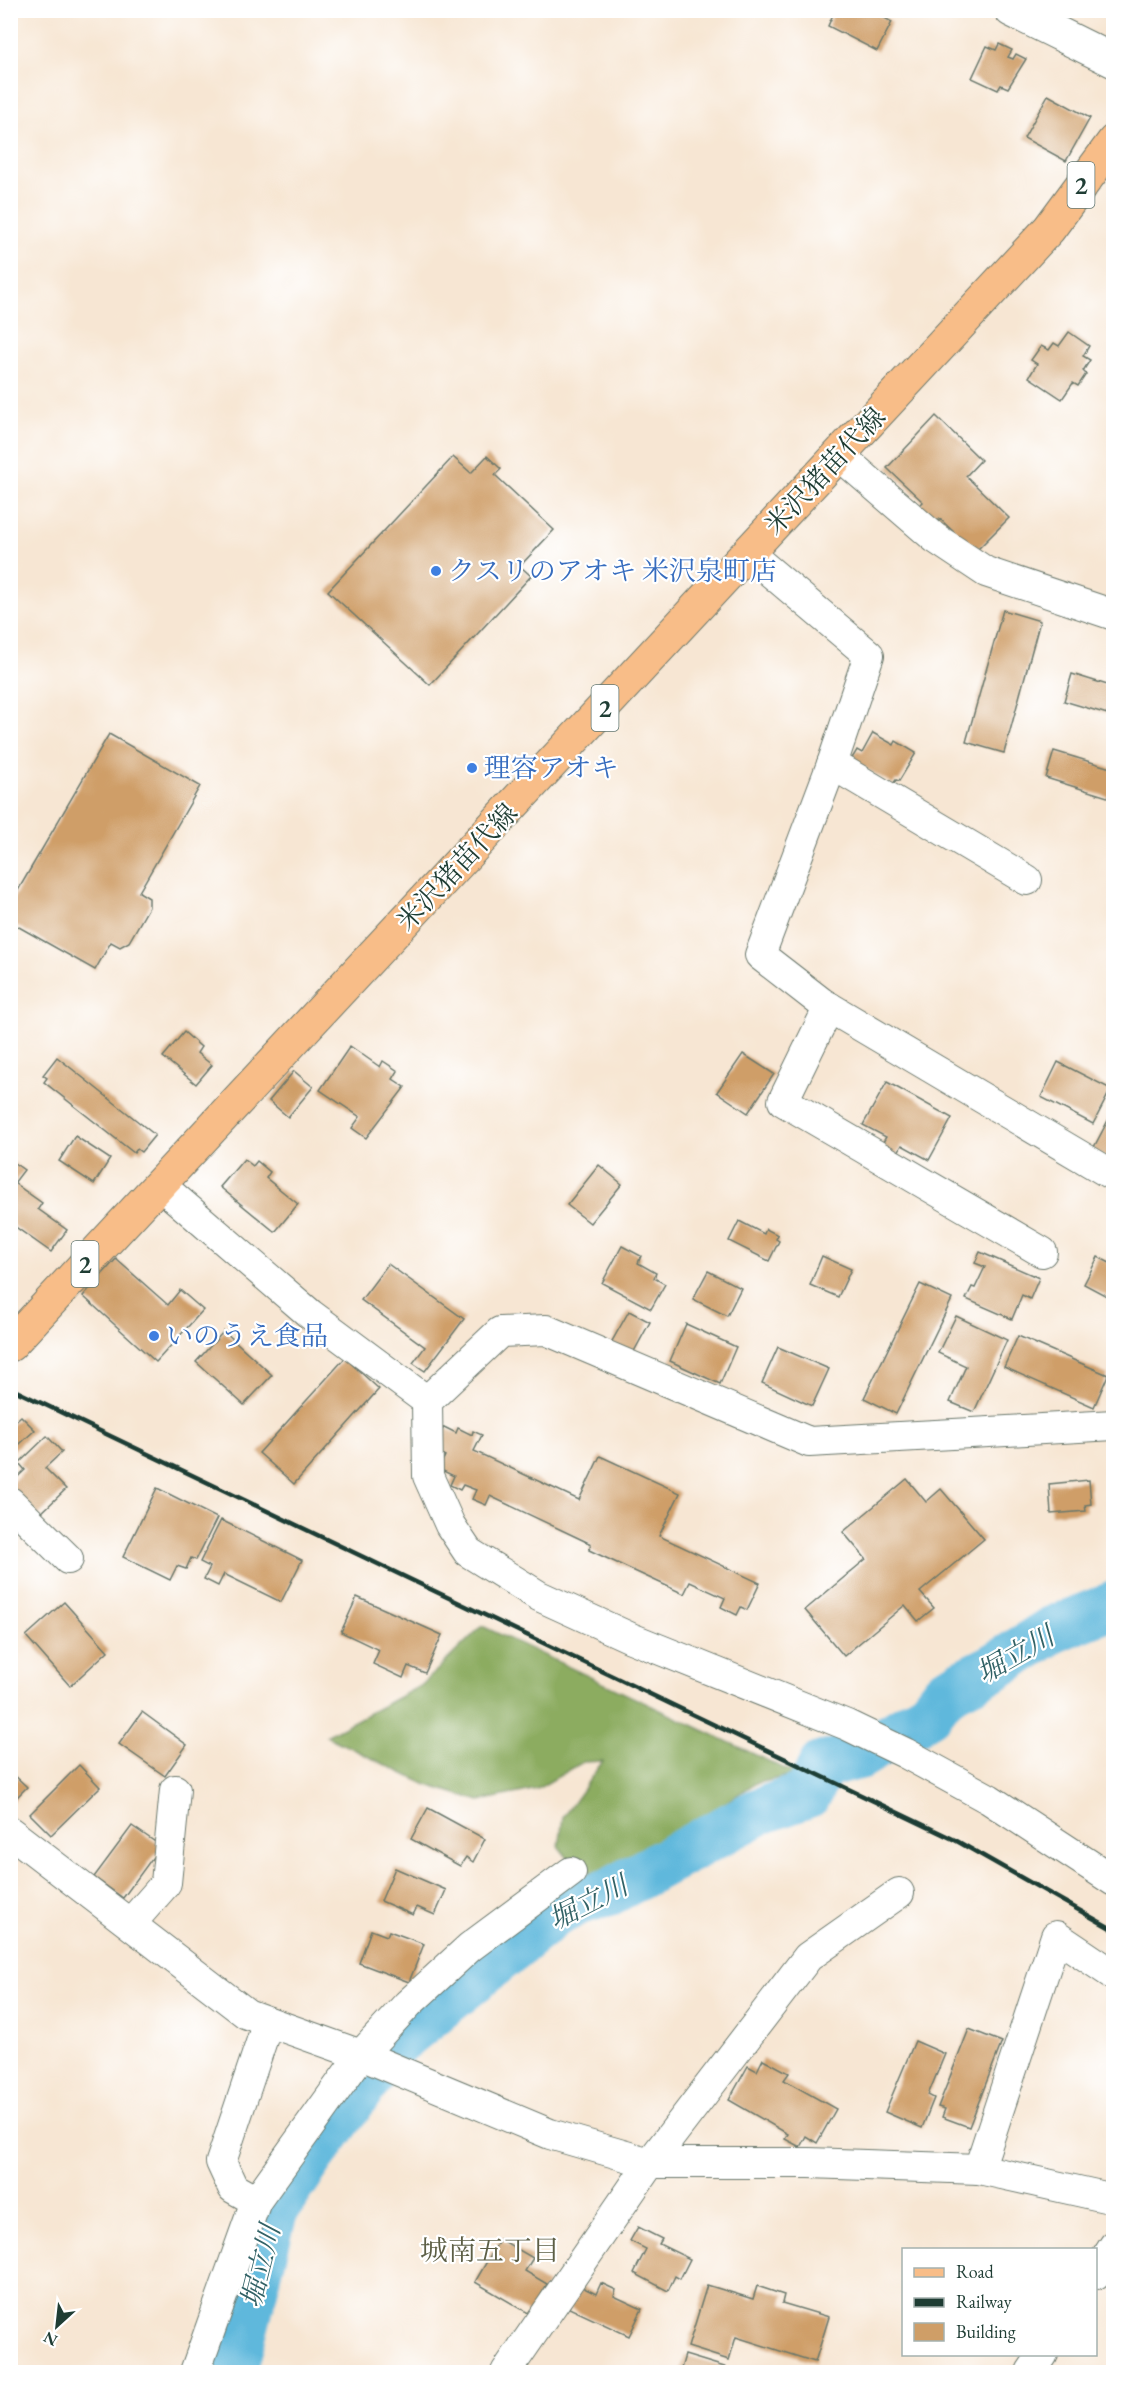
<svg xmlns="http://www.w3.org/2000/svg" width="1124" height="2383" font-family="'EB Garamond','Noto Serif JP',serif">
<rect width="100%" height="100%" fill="#fff"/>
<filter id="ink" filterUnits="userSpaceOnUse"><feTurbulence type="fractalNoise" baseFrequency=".0167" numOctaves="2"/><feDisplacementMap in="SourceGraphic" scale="12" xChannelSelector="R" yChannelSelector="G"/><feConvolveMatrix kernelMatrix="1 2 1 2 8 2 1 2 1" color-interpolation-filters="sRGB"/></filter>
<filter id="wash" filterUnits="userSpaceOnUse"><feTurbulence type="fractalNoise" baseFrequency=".008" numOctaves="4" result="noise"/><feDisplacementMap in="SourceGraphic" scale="24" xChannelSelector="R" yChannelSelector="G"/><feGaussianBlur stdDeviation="1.35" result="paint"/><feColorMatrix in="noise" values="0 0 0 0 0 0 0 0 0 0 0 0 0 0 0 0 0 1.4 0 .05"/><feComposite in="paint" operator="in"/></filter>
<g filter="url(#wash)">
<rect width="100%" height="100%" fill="#f7e6d3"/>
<!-- forest -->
<path fill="#8cac60" stroke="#56744a" stroke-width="1.5" d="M482,1626L796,1774L754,1784L622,1872H579L559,1847L563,1817L603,1761L583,1762L537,1789L480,1801L427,1785L326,1736L422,1685Z"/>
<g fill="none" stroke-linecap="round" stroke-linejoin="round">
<!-- river -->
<path stroke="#5eb8dc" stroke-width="48" d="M233,2372L274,2211L313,2154L392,2046L554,1914L579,1901L609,1892L758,1812L808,1794L822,1765L859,1756L929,1713L945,1692L993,1668L1052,1630L1114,1605"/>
</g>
<g id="blocks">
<!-- building -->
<g fill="#cf9e67">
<path d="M835,10H870L892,22L877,51L828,26Z"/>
<path d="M999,44L1012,50L1008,57L1013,59L1016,54L1026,59L1008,88L1001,85L998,90L972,78L987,46L996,50Z"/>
<path d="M1048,95L1090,118L1066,161L1024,138Z"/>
<path d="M1069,332L1089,346L1083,356L1090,360L1083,371L1086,374L1078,386L1073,383L1062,399L1029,377L1037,364L1031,360L1041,346L1049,350L1054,343L1059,346Z"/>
<path d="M936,416L981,460L966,476L1009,518L975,552L940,519L935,524L918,507L923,502L887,468Z"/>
<path d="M487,456L501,469L495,475L554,530L520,566L531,576L430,685L328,591L453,457L471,473Z"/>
<path d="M1003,610L1040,621L1004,753L966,742Z"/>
<path d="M1072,674L1114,687V716L1064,701Z"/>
<path d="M873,733L894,745L896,741L916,753L899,781L896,780L893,784L851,760L857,750L862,753Z"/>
<path d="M109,734L200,786L139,892L149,898V907L129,942L120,947L111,942L95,970L10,922V904Z"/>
<path d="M1054,751L1114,769V799L1046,778Z"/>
<path d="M184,1032L201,1047L197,1053L212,1065L196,1084L163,1057Z"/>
<path d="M350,1046L380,1067L383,1061L398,1071L393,1079L405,1087L366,1138L352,1128L360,1117L320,1090Z"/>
<path d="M743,1054L774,1074L748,1113L717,1092Z"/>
<path d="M57,1057L155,1135L141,1152L137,1149L134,1153L44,1082L47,1078L43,1075Z"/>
<path d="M1058,1062L1111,1089L1093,1124L1041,1097Z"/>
<path d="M294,1071L313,1087L288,1117L269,1101Z"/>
<path d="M887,1082L952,1118L929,1160L902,1145L896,1156L880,1147L886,1137L863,1125Z"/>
<path d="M1114,1109V1162L1092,1151Z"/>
<path d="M75,1136L110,1159L94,1184L59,1161Z"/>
<path d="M244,1159L253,1166L257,1161L270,1172L266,1178L298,1204L275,1232L220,1187Z"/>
<path d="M10,1160L24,1170L14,1183L42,1203L38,1209L67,1230L51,1252L10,1223Z"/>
<path d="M599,1165L622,1184L590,1223L567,1205Z"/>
<path d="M739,1221L764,1234L766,1229L778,1235L776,1239L779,1241L769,1261L729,1241Z"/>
<path d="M622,1246L641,1256L638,1263L656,1273L654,1278L665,1284L651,1309L602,1283Z"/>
<path d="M980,1252L1039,1278L1030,1299L1022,1295L1012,1319L966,1299L972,1287L975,1288L985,1267L975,1263Z"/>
<path d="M822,1256L851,1269L838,1297L810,1285Z"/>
<path d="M1098,1257L1114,1265V1300L1084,1284Z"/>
<path d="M116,1259L168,1305L180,1290L203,1310L156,1362L83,1296Z"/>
<path d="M388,1264L464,1319L425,1371L413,1363L425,1347L361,1300Z"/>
<path d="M708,1271L741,1288L727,1316L693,1299Z"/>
<path d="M920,1284L952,1299L896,1414L864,1398Z"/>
<path d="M629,1311L650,1322L632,1355L611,1343Z"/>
<path d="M956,1316L1007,1340L974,1412L950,1402L966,1366L938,1353Z"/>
<path d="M686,1324L736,1347L720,1384L670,1361Z"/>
<path d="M224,1331L272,1375L244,1405L196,1362Z"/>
<path d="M1018,1336L1108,1375L1094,1407L1004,1367Z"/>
<path d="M778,1347L829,1369L812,1406L762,1383Z"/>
<path d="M345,1358L379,1389L294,1484L259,1453Z"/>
<path d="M21,1416L35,1430L10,1453V1426Z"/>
<path d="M444,1427L456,1433L458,1428L472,1435L473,1431L482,1435L474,1451L579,1500L600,1456L680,1493L659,1536L760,1583L747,1610L741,1607L737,1615L721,1607L725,1598L690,1582L684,1594L589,1550L591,1544L490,1496L486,1505L472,1499L476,1490L463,1485L460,1490L450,1485L454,1476L439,1469L445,1456L433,1451Z"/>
<path d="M47,1436L62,1452L45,1468L66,1489L37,1517L10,1489V1484L25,1470L19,1463Z"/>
<path d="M907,1479L926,1502L941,1489L984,1539L920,1592L934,1608L918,1621L905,1605L844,1656L805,1610L866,1559L843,1532Z"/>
<path d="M1089,1480L1091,1504L1085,1505L1086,1511L1051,1514L1049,1484Z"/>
<path d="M157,1488L217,1518L196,1560L191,1558L186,1569L177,1566L170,1580L123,1557Z"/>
<path d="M221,1520L302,1560L281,1602L224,1574L218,1586L204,1579L210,1567L200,1562Z"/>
<path d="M357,1597L442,1635L425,1673L408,1666L403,1678L373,1664L379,1650L341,1632Z"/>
<path d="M64,1602L108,1651L70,1686L26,1636Z"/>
<path d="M142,1712L187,1745L165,1776L119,1744Z"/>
<path d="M79,1765L100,1787L51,1835L30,1814Z"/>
<path d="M10,1771L27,1787L10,1804Z"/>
<path d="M428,1808L485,1839L473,1862L466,1857L460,1866L411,1839Z"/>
<path d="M132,1826L161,1846L123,1898L94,1877Z"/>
<path d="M395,1868L446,1890L435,1915L417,1907L413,1915L381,1901Z"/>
<path d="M371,1930L387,1936L389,1931L424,1944L409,1982L359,1963Z"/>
<path d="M969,2029L1002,2042L969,2127L942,2117L945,2109L938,2107Z"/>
<path d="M915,2041L945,2054L928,2095L934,2098L922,2128L885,2112Z"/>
<path d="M763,2059L789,2073L784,2080L836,2109L817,2143L806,2136L800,2147L785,2139L788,2134L729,2100L748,2066L757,2071Z"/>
<path d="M638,2227L662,2239L659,2244L690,2259L680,2279L675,2276L668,2291L634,2273L646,2249L630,2241Z"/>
<path d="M500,2239L533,2258L525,2271L547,2284L530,2314L475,2282Z"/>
<path d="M601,2283L616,2290L614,2296L642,2309L629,2336L569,2308L580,2286L596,2294Z"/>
<path d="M707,2285L753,2299L757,2286L784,2295L782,2303L829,2317L815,2362L736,2337L729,2360L688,2347Z"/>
<path d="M685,2355L741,2372H680Z"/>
</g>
</g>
</g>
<g filter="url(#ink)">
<use href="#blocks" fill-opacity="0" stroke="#6b786c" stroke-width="1.5"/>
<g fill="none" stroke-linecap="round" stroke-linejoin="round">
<defs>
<g id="minor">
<path d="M839,455L935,538L986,572L1114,615"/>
<path d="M748,553L869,655L832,764"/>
<path d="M1027,880L832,764L760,955L822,1003L1114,1176"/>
<path d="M829,1007L783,1101L1042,1252"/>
<path d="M159,1184L310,1314L427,1401"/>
<path d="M1114,1425L809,1442L546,1330L500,1332L427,1401L428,1476L450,1525L468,1552L539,1596L631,1638L847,1725L905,1753L989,1799L1114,1881"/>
<path d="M10,1502L68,1559"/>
<path d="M10,1832L247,2014L361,2055L550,2134L650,2163H809L979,2169L1114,2199"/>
<path d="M131,1923L166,1883L175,1790"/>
<path d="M979,2169L1056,1936L1114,1975"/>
<path d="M256,2201L233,2188L221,2162L268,2022"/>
<path d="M1096,2274L1114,2246"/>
<path d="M195,2372L256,2201L361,2055L408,2004L470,1947L571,1872"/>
<path d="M506,2372L650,2163L808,1957L899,1893"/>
<path d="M1031,2372L1043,2354"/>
</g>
<path id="tertiary" d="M1011,10L1114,61"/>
<path id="primary" d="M10,1345L1049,229L1114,141"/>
</defs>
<!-- minor casing -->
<use href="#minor" stroke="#6b786c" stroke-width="32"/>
<!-- tertiary casing -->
<use href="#tertiary" stroke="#6b786c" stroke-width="35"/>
<!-- primary casing -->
<use href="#primary" stroke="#6b786c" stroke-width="35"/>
<!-- minor -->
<use href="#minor" stroke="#fff" stroke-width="30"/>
<!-- tertiary -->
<use href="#tertiary" stroke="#fff" stroke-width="33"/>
<!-- primary -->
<use href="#primary" stroke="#f8bd88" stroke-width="33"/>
<!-- rail -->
<path stroke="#1f3d34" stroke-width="4.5" d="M10,1388L955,1840L1114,1930"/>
</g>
</g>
<!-- markers -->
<g fill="#3f7fe0" stroke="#fff" stroke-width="2">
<circle cx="436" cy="571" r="6"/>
<circle cx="472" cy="768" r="6"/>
<circle cx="154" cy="1336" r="6"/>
</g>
<g text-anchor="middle" stroke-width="4.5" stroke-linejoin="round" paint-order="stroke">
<!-- shield labels -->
<g fill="#fff" stroke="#627771" stroke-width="1.5">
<rect x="1067.5" y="162" width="27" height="46" rx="4.5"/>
<rect x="591.5" y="685" width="27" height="46" rx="4.5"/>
<rect x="71.5" y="1241" width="27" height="46" rx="4.5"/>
</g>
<g font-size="26" font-weight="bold" fill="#1f3d34">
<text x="1081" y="194">2</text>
<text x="605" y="717">2</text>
<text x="85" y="1273">2</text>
</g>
<!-- street labels -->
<g font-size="27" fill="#1f3d34" stroke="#fff">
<text transform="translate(825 471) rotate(-47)" y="9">米沢猪苗代線</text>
<text transform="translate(457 867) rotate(-47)" y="9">米沢猪苗代線</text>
</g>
<!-- shop labels -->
<g font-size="27" fill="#366cbe" stroke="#fff" text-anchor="start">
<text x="448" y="580">クスリのアオキ 米沢泉町店</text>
<text x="484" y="777">理容アオキ</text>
<text x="166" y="1345">いのうえ食品</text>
</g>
<!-- water labels -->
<g font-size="28" font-style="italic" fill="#326266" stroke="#fff">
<text transform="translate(1015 1654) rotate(-30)" y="10">堀立川</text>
<text transform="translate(588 1902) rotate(-27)" y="10">堀立川</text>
<text transform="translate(260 2266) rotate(-76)" y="10">堀立川</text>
</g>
<!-- neighbourhood labels -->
<g font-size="28" fill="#5d5f46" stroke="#fff">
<text x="490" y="2260">城南五丁目</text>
</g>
</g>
<!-- margin -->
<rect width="1124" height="2383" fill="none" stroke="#fff" stroke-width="36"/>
<!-- legend -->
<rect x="902" y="2248" width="195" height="108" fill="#ffffff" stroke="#a5b1ae" stroke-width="1.5"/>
<rect x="914" y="2268" width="30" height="9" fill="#f8bd88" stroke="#a5b1ae" stroke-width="1.5"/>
<text x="956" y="2278" font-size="18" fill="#1f3d34">Road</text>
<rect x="914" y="2298" width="30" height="9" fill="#1f3d34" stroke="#a5b1ae" stroke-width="1.5"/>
<text x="956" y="2308" font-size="18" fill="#1f3d34">Railway</text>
<rect x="914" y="2323" width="30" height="18" fill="#cf9e67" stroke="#a5b1ae" stroke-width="1.5"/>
<text x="956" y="2338" font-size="18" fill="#1f3d34">Building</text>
<!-- north arrow -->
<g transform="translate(57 2326) rotate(207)" stroke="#ffffff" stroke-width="4.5" paint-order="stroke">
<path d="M0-4.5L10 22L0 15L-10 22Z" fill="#1f3d34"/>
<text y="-9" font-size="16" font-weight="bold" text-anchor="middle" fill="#1f3d34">N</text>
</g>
</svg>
